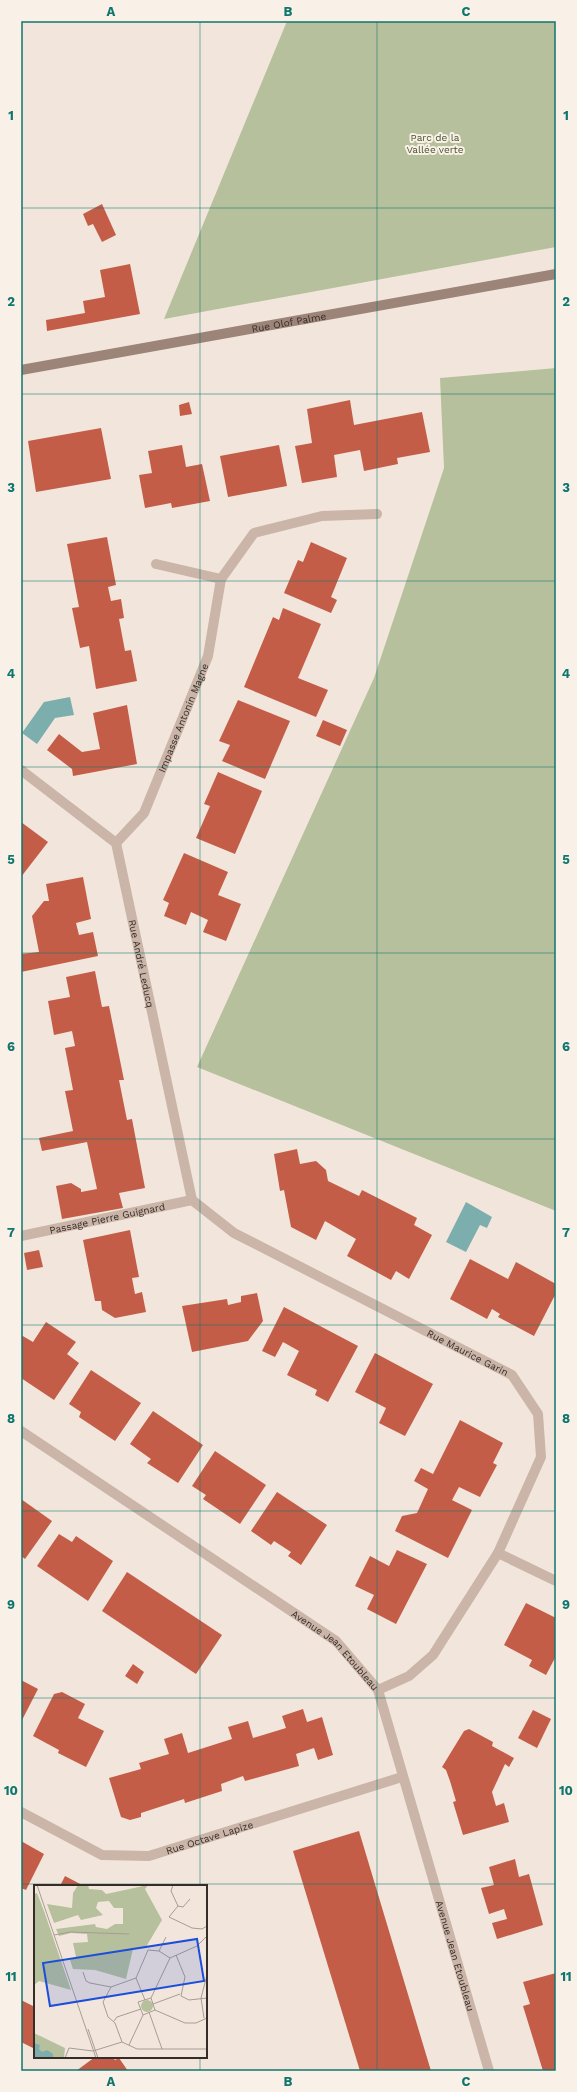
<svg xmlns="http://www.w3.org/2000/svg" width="577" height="2092" font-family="'Work Sans',sans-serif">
<rect width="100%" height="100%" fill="#f2e6dc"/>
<!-- green -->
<g fill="#b7c09c">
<path d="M287,21H556V247L164,319Z"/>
<path d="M556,368V1211L197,1067L374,678L444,468L440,378Z"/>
</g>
<!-- water -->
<g fill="#7baead">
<path d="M70,697L74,715L55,718L37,744L22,733L44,702Z"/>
<path d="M466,1202L492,1217L487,1228L480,1225L466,1252L446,1242Z"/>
</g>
<!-- building -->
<g fill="#c45d47">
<path d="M102,204L116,235L102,242L93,224L88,226L83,214Z"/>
<path d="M130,264L140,314L47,331L46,320L85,313L83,301L105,297L100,270Z"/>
<path d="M350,400L354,425L422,412L430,452L397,458L398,464L364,471L360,450L334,455L337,477L302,483L295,446L312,443L307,409Z"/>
<path d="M189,402L192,414L180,416L179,405Z"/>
<path d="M101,428L111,479L36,492L28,441Z"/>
<path d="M182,445L186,467L202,464L210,501L172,508L171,503L145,508L139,475L152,473L148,451Z"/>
<path d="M279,445L287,486L228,497L220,456Z"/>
<path d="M107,537L116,585L108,587L111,601L121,599L124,618L119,619L125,651L131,650L137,681L96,689L89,646L80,648L72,608L79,607L67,544Z"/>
<path d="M311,542L347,558L331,597L337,600L331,613L284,593L298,560L303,562Z"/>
<path d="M283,608L321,624L298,678L328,690L316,717L244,687L273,617L279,620Z"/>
<path d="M238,700L290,721L265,779L222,761L230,745L219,741Z"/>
<path d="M127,705L137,764L73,776L72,769L47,750L59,734L82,752L100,749L93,713Z"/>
<path d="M323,720L347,730L340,746L316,736Z"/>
<path d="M218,772L262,791L235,854L196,838L210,806L204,804Z"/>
<path d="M21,822L48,842L21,877Z"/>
<path d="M184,853L228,872L218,895L241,904L226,941L203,932L208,920L191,912L186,925L164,916L169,903L163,900Z"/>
<path d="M83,877L91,919L76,923L79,935L93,932L98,956L21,972V954L39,952L32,916L44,901H49L46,884Z"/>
<path d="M95,971L102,1007L109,1006L124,1080H119L127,1120L132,1119L145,1188L119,1193L123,1208L62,1219L56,1186L71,1183L81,1189V1192L97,1189L87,1142L42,1151L39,1138L73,1131L65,1091L73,1090L65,1048L75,1046L72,1031L54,1035L48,1001L70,997L66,977Z"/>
<path d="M297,1149L300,1164L316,1161L326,1170L328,1181L359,1196L362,1190L417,1218L414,1225L432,1235L409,1279L396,1271L391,1280L347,1256L356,1239L325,1221L316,1240L291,1227L284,1190L280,1191L274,1154Z"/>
<path d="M130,1230L139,1277L132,1278L135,1294L142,1292L146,1312L115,1318L102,1310L101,1301H95L83,1240Z"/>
<path d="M39,1250L43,1267L27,1270L24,1253Z"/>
<path d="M470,1259L508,1279L516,1262L556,1284V1293L534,1336L498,1317L500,1314L492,1309L487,1319L450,1299Z"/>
<path d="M257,1293L263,1321L248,1341L192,1352L182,1306L227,1299L228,1305L241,1302V1296Z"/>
<path d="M284,1307L358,1346L328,1402L315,1395L317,1390L287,1375L299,1351L283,1342L275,1357L262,1351Z"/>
<path d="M46,1322L76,1342L67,1354L79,1363L54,1400L21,1378V1335L33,1342Z"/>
<path d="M375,1353L433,1384L405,1436L379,1423L386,1408L355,1392Z"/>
<path d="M91,1370L141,1403L115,1441L79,1417L81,1412L69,1404Z"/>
<path d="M153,1411L203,1445L178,1483L147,1463L151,1459L130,1444Z"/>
<path d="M460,1420L503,1443L493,1463L497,1465L480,1497L459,1487L452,1500L472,1510L448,1558L395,1531L402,1516L417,1513L428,1489L414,1481L421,1468L433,1474Z"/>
<path d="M215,1451L266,1485L240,1524L203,1499L206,1495L192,1486Z"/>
<path d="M277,1492L327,1525L301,1565L288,1556L291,1552L274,1541L271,1545L251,1531Z"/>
<path d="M21,1499L52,1521L25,1559L21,1556Z"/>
<path d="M59,1534L72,1542L76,1536L113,1561L88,1601L37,1566Z"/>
<path d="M397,1550L427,1564L396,1624L367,1609L374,1595L355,1586L370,1556L389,1566Z"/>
<path d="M127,1572L222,1635L196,1674L102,1611Z"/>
<path d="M526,1603L556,1618V1656L546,1675L529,1666L532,1660L504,1645Z"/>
<path d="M133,1664L144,1672L137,1684L125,1676Z"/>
<path d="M21,1680L38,1689L21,1722Z"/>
<path d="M62,1692L85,1704L78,1718L104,1731L86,1767L58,1753L59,1750L33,1736L54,1694Z"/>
<path d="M303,1709L307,1722L322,1717L333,1755L318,1760L314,1748L296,1754L299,1766L245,1781L243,1776L221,1784L222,1791L185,1803L184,1799L141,1813V1817L130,1820L121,1817L109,1778L141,1769L139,1763L169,1754L164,1739L182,1733L188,1753L232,1739L228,1727L248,1721L253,1738L286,1728L282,1716Z"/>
<path d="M533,1710L551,1719L537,1748L518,1738Z"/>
<path d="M469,1729L493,1742L492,1746L514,1758L509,1767L505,1764L492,1792L496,1806L504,1803L509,1822L463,1835L453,1802L456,1801L450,1781L446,1770L442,1767L464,1731Z"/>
<path d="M359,1831L431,2071H360L293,1851Z"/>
<path d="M21,1841L44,1854L26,1890L21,1888Z"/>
<path d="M515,1859L519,1877L529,1874L543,1925L497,1939L492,1923L507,1919L504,1909L489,1914L481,1888L494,1885L489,1867Z"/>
<path d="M65,1876L84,1886H60Z"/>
<path d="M556,1973V2071H543L523,2006L530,2004L523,1982Z"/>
<path d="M21,2000L35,2007V2049L21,2042Z"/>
<path d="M95,2057H112L115,2060L119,2058L128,2071H76Z"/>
</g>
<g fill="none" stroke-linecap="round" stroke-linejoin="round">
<!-- lane -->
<path stroke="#cab5a8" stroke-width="10" d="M156,564L221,579L254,533L322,516L377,514"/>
<!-- street -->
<g stroke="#cab5a8" stroke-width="10">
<path id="s1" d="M21,770L116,843L192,1200"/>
<path id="s2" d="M116,843L144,813L208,656L221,579"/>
<path id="s3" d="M192,1200L234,1233L512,1375L538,1414L541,1457L498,1553L433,1655L409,1676L378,1690"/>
<path id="s4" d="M21,1236L192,1200"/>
<path id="s5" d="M21,1431L336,1641L378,1690L489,2071"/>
<path d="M498,1553L556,1581"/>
<path id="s6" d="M21,1812L102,1855L149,1856L402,1777"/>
</g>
<!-- secondary -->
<path stroke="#9d8479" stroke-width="10" id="s7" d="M21,370L556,274"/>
</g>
<!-- grid -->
<path fill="none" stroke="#0f766e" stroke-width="1" stroke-opacity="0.55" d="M200,21V1886M377,21V2071M21,208H556M21,394H556M21,581H556M21,767H556M21,953H556M21,1139H556M21,1325H556M21,1511H556M21,1698H556M21,1884H556M200,2057V2071"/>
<g text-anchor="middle" stroke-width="4" stroke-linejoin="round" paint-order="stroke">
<!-- park labels -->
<g font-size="10" fill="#48542c" stroke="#f9f0e8">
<text x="435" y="141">Parc de la<tspan x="435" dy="12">Vallée verte</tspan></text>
</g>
<!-- street labels -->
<g font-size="10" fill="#362c28" stroke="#f9f0e8">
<text dy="4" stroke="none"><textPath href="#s7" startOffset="272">Rue Olof Palme</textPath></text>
<text dy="4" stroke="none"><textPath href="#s2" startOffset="144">Impasse Antonin Magne</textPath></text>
<text dy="4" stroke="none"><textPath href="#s1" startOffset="243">Rue André Leducq</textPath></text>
<text dy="4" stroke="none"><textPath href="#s4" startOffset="88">Passage Pierre Guignard</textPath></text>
<text dy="4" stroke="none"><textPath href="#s3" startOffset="316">Rue Maurice Garin</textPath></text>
<text dy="4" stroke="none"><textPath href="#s5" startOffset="384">Avenue Jean Etoubleau</textPath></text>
<text dy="4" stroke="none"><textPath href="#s6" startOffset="202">Rue Octave Lapize</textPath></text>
<text dy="4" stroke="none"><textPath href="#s5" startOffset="720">Avenue Jean Etoubleau</textPath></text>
</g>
</g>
<!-- overview -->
<g transform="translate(34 1885)">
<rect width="173" height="173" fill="#f2e6dc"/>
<path d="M44,0H54L55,4L68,5L72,9L114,0L111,4L128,35L112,62L99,64L92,94L61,85L39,84L36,75L42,72L39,58L54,57L53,49L37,48L25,51L22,44L61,39L62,42L73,44L81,39H89V23H80L75,16L64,17L62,23L69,30L47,35L44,30L20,38L13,19L38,23L39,8ZM3,8L10,26L37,105L5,96L0,100V9ZM107 121a6 6 0 1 1 12 0a6 6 0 1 1-12 0ZM0,148L31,163L30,173H0Z" fill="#b7c09c"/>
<path d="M0,158L6,160L5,164L8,167L13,165L19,169V173H0Z" fill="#7baead"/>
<path fill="none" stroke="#a79c94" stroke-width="1" d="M3,0L62,173M139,0L137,6L144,21L135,32L158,43L168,44L173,41M144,21L149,22L156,14M20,50L36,47L95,49M125,66L132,52M142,70L151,92L147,111L155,115L173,113M49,87L52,96L56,98M102,93L114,65L125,66L136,73M102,93L111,115M56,98L77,102M117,113L136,73L163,61L173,51M119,119L146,109M121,125L151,138H162L173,133M115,127L128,164M109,130L121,125L117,113M109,130L104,117L117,113M170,133L167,113L173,90M80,136L83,132L107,124M54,144L64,173M88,157L81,138L74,132L69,117L77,102L102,93M95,160L109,130M31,173L35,163L59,166L88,157L103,164H173"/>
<path fill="#1d4ed8" fill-opacity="0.15" stroke="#1d4ed8" stroke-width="2" d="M163,54L170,96L16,121L9,78Z"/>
<rect width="173" height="173" fill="none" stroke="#362c28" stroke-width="2"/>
</g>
<!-- border -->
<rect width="577" height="2092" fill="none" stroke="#f9f0e8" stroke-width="44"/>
<rect x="22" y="22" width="533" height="2048" fill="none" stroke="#0f766e" stroke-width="1.5"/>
<g font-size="13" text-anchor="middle" font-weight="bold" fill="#0f766e">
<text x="111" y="16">A</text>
<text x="288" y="16">B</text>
<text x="466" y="16">C</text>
<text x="11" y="120">1</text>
<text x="566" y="120">1</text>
<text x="11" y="306">2</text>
<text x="566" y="306">2</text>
<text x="11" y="492">3</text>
<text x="566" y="492">3</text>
<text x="11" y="678">4</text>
<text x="566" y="678">4</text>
<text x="11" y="864">5</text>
<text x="566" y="864">5</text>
<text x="11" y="1051">6</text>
<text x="566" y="1051">6</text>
<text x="11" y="1237">7</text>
<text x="566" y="1237">7</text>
<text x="11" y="1423">8</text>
<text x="566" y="1423">8</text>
<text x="11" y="1609">9</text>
<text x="566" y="1609">9</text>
<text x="11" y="1795">10</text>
<text x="566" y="1795">10</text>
<text x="11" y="1981">11</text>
<text x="566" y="1981">11</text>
<text x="111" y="2086">A</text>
<text x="288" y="2086">B</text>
<text x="466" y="2086">C</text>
</g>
</svg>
